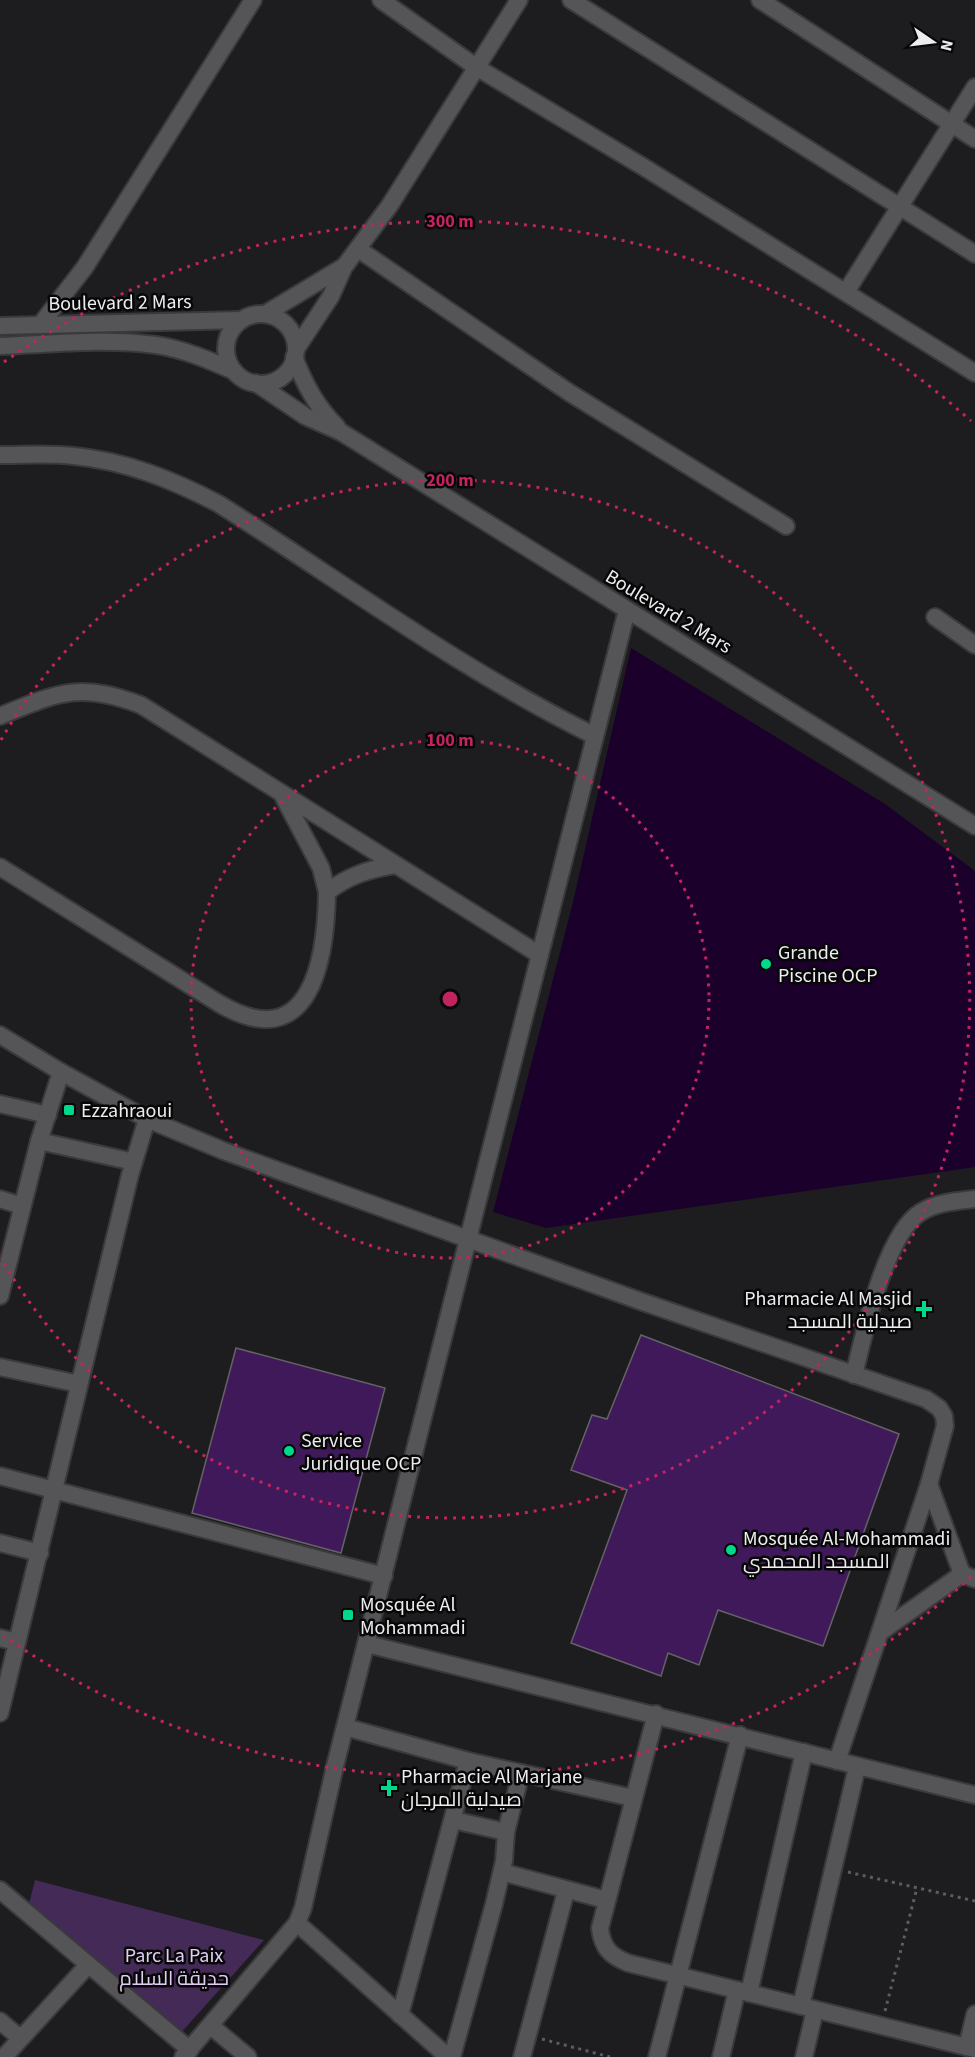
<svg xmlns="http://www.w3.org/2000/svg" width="975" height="2057" font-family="'Source Sans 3',Cairo,sans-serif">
<rect width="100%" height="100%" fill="#1d1c1f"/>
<!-- green -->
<path fill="#442a57" d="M35,1880L264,1940L179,2035L28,1908Z"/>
<!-- water -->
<path fill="#1a002b" d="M631,648L885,804L975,871V1167L546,1228L493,1212L573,902Z"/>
<!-- building -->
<g fill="#3f1959" stroke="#646266" stroke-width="1.5">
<path d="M641,1335L899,1434L823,1646L718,1610L699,1665L668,1653L661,1676L571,1643L627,1490L571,1470L592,1415L607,1419Z"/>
<path d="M236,1348L385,1388L341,1553L192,1513Z"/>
</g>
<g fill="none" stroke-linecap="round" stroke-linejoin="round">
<defs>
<g id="minor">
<path d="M381,0L476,67L642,166L975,373"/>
<path d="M571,0L975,254"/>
<path d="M760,0L975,139"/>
<path d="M358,249L570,393L786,526"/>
<path d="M846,292L975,87"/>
<path d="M41,324L85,267L253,0"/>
<path d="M0,455C24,455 50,453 74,456C126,461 173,480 219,504C342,582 463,671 595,736"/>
<path d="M935,617L975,645"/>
<path d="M0,716C59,692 79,682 141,705L540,955"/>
<path d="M284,798L321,868L327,892"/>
<path d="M0,867L220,1004C311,1057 326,959 327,892C348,876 369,869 395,865"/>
<path d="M0,1035L61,1072L147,1119L224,1151L640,1301L926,1399L939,1408L944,1416L945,1426L929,1484L837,1761"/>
<path d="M0,1104L48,1115"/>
<path d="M39,1141L134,1162"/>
<path d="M0,1199L22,1206"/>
<path d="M0,1296L39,1141L61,1072"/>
<path d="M0,1367L79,1384"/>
<path d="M854,1375C864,1334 885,1234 921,1212C937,1202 958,1201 975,1199"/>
<path d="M0,1476L384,1576"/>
<path d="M929,1484L962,1574"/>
<path d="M0,1543L40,1553"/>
<path d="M882,1631L962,1574L975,1579"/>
<path d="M0,1638L17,1642"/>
<path d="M367,1644L975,1795"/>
<path d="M0,1713L130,1175L147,1119"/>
<path d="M656,1714L600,1928C602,1947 610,1956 628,1963L975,2049"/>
<path d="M345,1727L468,1761L633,1798"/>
<path d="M453,1820L506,1832"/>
<path d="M502,1872L606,1900"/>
<path d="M0,1890L190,2050"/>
<path d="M297,1923L448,2057"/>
<path d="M749,1993L804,1752"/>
<path d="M801,2006L857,1767"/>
<path d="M400,2015L468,1761"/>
<path d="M0,2021L20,2038"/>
<path d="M211,2026L248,2057"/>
<path d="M967,2047L975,2014"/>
<path d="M4,2057L88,1965"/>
<path d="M452,2057L494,1904L504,1861L506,1832L521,1773"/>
<path d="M522,2057L566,1891"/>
<path d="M657,2057L740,1735"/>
<path d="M721,2057L737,1990"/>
<path d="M804,2057L815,2010"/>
</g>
<g id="tertiary">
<path d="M265,314L343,267"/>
<circle cx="261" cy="349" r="35"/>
<path d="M0,326L241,320"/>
<path d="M0,346C51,344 105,338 156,345C183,349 209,360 234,371"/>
<path d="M296,349L331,296L344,267L390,205L519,0"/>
<path d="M294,357C305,385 316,406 337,427"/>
<path d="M256,383L305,416L341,432L975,826"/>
<path d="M183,2057L297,1923L303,1908L335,1766L627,610"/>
</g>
</defs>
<!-- minor casing -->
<use href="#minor" stroke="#3a393b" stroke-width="20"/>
<!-- tertiary casing -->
<use href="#tertiary" stroke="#3a393b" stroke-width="20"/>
<!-- path -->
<g stroke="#5d5c5e" stroke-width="3" stroke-dasharray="3 4.5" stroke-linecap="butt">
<path d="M848,1872L975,1901"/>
<path d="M885,2011L917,1888"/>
<path d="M542,2039L610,2057"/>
</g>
<!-- minor -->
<use href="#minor" stroke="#555457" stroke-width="16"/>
<!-- tertiary -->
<use href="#tertiary" stroke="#555457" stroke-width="16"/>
</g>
<!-- distance rings -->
<g fill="none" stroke="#c42362" stroke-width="3" stroke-dasharray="3 6">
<circle cx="450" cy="999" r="259"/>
<path d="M1 740A519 519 0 1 1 1 1258"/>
<path d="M971 1577A778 778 0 0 1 4 1636M4 362A778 778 0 0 1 971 421"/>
</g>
<!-- markers -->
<g fill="#00d98c" stroke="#070708" stroke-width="2">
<circle cx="766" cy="964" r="6"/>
<rect x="63" y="1104" width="12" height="12" rx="3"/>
<path d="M921 1300h6v6h6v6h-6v6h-6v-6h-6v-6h6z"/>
<circle cx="289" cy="1451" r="6"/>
<circle cx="731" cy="1550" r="6"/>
<rect x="342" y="1609" width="12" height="12" rx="3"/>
<path d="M386 1779h6v6h6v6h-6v6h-6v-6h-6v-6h6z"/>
</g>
<g text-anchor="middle" stroke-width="5" stroke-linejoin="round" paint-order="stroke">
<!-- street labels -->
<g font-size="20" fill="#edecee" stroke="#070708">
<text transform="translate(120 302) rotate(-1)" y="7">Boulevard 2 Mars</text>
<text transform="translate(669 611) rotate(31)" y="7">Boulevard 2 Mars</text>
</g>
<!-- poi labels -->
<g font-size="20" fill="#edecee" stroke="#070708" text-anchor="start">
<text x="778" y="959">Grande<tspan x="778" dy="23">Piscine OCP</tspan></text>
<text x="81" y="1117">Ezzahraoui</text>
<text x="912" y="1305" text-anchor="end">Pharmacie Al Masjid<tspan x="912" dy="23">صيدلية المسجد</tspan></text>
<text x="301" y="1447">Service<tspan x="301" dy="23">Juridique OCP</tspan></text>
<text x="743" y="1545">Mosquée Al-Mohammadi<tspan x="743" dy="23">المسجد المحمدي</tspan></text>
<text x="360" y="1611">Mosquée Al<tspan x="360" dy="23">Mohammadi</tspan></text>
<text x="401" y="1783">Pharmacie Al Marjane<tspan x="401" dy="23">صيدلية المرجان</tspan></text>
</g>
<!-- park labels -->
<g font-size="20" fill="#e1cdf4" stroke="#070708">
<text x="174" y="1962">Parc La Paix<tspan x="174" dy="23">حديقة السلام</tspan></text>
</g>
</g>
<circle cx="450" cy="999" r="9" fill="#c42362" stroke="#070708" stroke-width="3"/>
<g font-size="18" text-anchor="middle" font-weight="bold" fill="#c42362" stroke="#070708" stroke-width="5" stroke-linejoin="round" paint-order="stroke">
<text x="450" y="227">300 m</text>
<text x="450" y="486">200 m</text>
<text x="450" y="746">100 m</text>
</g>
<!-- north arrow -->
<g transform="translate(933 42) rotate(104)" stroke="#070708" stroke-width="4.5" paint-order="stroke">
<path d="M0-4.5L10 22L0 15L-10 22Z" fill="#edecee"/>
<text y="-9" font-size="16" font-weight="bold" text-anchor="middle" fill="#edecee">N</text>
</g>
</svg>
